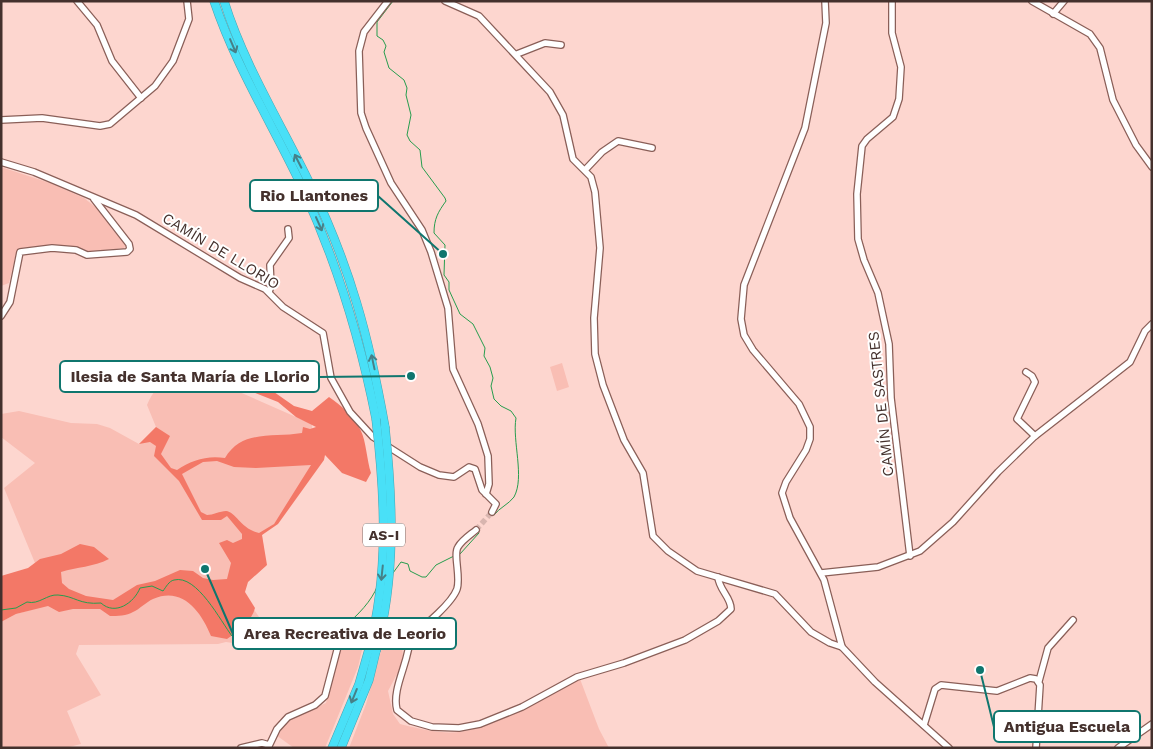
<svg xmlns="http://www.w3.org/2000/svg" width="1153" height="749" font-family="'Work Sans',sans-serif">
<rect width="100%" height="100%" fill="#fdd6cf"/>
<!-- green -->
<g fill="#f9beb4">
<path d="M1,167L50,183L84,198L103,213L111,228L126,245L124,248L89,252L77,247L54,245L21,248L16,253L9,283L1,286Z"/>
<path d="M562,363L569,387L557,391L550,367Z"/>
<path d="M172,378L228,387L312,424L314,466L274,524L262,535L266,566L246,580L243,593L271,635L239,644L226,642L218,644L79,645L76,654L101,695L67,711L81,744L65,748H1V622L16,614L48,605L35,563L4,488L35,463L1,437V414L19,411L71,423L97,424L110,428L139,444L156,427L147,405C153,391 159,384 172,378Z"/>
<path d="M361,627L367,629L358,667L325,748H294L276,735L288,720L326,703L341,643L349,632Z"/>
<path d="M387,630L397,635C410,656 398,672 388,691L393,714L400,724C413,727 427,731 441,732C486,737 541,697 580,679L599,729L609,748H349L366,704Z"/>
</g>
<!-- forest -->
<path fill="#f37867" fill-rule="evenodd" d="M247,378H254L294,406L312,411L329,397C341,405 354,417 361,431C366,441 367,461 371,473L366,482L342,473L325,455L324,460L278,524L262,535L267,565L248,582L245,592L255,608C252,621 238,631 227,639L211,636C201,611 182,586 153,599C146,602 140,609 133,612C127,616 117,616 110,616L100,609H73L59,612L48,606L16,614L1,622V576L28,568L40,559L61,554L80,544L94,547L109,559C93,567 77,567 61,572L62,583L69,589L86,596L113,600L137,585L155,581L180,570L193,571L203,578L213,580L227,579L231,563L219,543L227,540L233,543L242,539V534L227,516L221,520H202L179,481L154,456L156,446L150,442L139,444L156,427L170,436L161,454L171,468L177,470C191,460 208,455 225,458C242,429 273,438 302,433L303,427L310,429L316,427L296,417L278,402L240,387L237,382ZM217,461L234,467L256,468L311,465L274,524L259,533C241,529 236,512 226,511C220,511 213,515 207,515L201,512L182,474L203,462Z"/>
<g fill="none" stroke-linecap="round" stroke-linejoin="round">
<!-- stream -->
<g stroke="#279d4e" stroke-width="1">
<path d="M393,1L377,22V36L383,40L386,46L384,52L389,68L404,80L407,88L406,95L411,115L407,135L410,141L420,150L422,167L445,198L446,201C438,212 434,219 434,233L445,245L444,275L449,282V290L460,314L473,324L485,348L484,356L490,367L493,378L491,386L494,399L501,406L511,411L516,418C512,441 525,477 514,497C509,504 499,508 494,515"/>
<path d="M460,554L479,533"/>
<path d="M393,573L401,562L408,564L410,571L422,577H426L436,565L454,556"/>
<path d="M1,610L16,608L27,602C39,605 47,594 58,595C75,596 79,605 101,603C115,616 134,603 140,588L152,586L163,591C166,587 169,581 174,580C197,574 221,622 232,636L242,634L258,619C268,622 270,631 276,634C284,637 288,640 294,647C322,650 367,613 377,587"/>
</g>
<!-- minor-tunnel -->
<path stroke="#d8b5af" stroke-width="5.5" stroke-dasharray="5.5 3" stroke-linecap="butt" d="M476,530L492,512"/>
<defs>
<g id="minor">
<path d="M77,1L97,25L112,61L141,98"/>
<path d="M388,1L364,32L359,51L361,113L366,128L391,183L422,230L431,252L448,308L453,369L478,424L488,456L489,484L486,494"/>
<path d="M445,1L479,16L550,92L563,115L573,159L591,177L595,192L600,248L594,318L595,354L603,385L624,440L643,473L653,536L668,551L697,571L775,594L811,632L830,643L842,647"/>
<path d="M825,1L826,23L805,128L744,285L741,319L744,335L753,350L799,404L810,427V439L806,450L786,482L782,493L790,518L824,580L842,647L875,682L949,748"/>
<path d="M892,1V33L901,67L899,99L893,117L867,139L862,146L857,194L858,239L864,260L878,293L889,344L891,398L910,556"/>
<path d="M1032,1L1090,34L1100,48L1113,100L1136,145L1152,167"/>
<path d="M1053,14L1064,1"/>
<path d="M517,54L545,43L561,45"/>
<path d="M1,120L42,118L100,126L110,124L155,86L173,61L189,19L187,1"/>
<path d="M1,162L34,172L136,215L240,278L265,289L283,307L323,333L331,378L350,412L373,437L420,467L439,475L454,477L469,467L475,469L482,490L496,504L492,512"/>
<path d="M585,170L602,152L618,141L652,148"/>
<path d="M269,292L271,286L270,265L289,238L288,229"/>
<path d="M1,316L10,302L20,252L52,248L76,250L87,255L127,252L130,249L129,244L94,199"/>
<path d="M1026,372L1032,376L1035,382L1017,419L1035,436"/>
<path d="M821,573L878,567L920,551L953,522L998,472L1035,436L1130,362L1145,331L1152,324"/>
<path d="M410,635C411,659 391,688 397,710L411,721L432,727L459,728L480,724L522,707L577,677L624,663L685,640L718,621L731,609C731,597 719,590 718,577"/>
<path d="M1039,681L1048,648L1073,620"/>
<path d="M924,725L935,689L941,685L997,691L1030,678L1036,679L1040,685L1036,748"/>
<path d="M241,748L262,743L269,745"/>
<path d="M268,748L277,729L288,717L315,705L325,696L340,639C363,604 388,637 413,634C425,626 452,603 457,589C461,577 453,554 458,547C462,540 470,535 476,530"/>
<path d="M1118,748L1152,724"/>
</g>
<g id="highway">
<path d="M214,1C236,67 274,127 303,189C338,265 360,338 376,419"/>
<path d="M224,1C244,65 281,124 310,184C350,266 369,337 385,427"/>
<path d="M332,748L359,684L369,649"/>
<path d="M341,748L369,680L376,651"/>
</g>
</defs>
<!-- minor casing -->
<use href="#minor" stroke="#8a5f58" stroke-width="8"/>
<!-- highway casing -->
<use href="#highway" stroke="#47a3b0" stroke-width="9"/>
<!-- minor -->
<use href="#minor" stroke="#fff" stroke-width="5.5"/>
<!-- highway -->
<use href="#highway" stroke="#49e0f7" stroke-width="8"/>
<defs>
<g id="highway-bridge">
<path d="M369,649C389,574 385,496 376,419"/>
<path d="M376,651C396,577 393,503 385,427"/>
</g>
</defs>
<!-- highway-bridge casing -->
<use href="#highway-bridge" stroke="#47a3b0" stroke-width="9" stroke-linecap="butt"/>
<!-- highway-bridge -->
<use href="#highway-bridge" stroke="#49e0f7" stroke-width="8"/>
</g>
<!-- one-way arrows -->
<defs><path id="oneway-shaft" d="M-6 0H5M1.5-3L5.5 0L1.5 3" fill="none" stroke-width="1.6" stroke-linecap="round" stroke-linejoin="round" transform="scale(1.25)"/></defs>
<g stroke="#468088">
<use href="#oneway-shaft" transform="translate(233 46) rotate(67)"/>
<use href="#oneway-shaft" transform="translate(298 161) rotate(-117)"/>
<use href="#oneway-shaft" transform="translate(319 224) rotate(66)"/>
<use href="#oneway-shaft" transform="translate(373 362) rotate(-102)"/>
<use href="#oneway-shaft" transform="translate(382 573) rotate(96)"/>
<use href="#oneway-shaft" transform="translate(354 696) rotate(112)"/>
</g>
<g text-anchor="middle" stroke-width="4" stroke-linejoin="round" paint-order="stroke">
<!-- shield labels -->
<rect fill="#fff" stroke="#7c6f6c" stroke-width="1" x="363" y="523.5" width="42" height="23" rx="4"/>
<g font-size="14" font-weight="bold" fill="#44312d">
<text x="384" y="540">AS-I</text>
</g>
<!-- street labels -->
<g font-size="15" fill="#44312d" stroke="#fff">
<text transform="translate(221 251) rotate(31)" y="5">CAMÍN DE LLORIO</text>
<text transform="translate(881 404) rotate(-96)" y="5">CAMÍN DE SASTRES</text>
</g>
</g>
<!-- callouts -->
<path fill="none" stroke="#0f766e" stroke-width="2" d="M443 254L378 196M411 376L319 377M205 569L233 634M980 670L994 727"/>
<g fill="#0f766e" stroke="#fff" stroke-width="2">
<circle cx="443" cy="254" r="5"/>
<circle cx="411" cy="376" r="5"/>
<circle cx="205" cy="569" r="5"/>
<circle cx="980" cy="670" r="5"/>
</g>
<g fill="#fff" stroke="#0f766e" stroke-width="2">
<rect x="250" y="180" width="128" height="31" rx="5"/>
<rect x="60" y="361" width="259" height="31" rx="5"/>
<rect x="233" y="618" width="223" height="31" rx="5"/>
<rect x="994" y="711" width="146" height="31" rx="5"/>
</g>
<g font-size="16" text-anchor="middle" font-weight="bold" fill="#44312d">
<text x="314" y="201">Rio Llantones</text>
<text x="190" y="382">Ilesia de Santa María de Llorio</text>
<text x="345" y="639">Area Recreativa de Leorio</text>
<text x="1067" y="732">Antigua Escuela</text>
</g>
<!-- border -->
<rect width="1153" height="749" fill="none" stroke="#44312d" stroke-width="5"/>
</svg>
